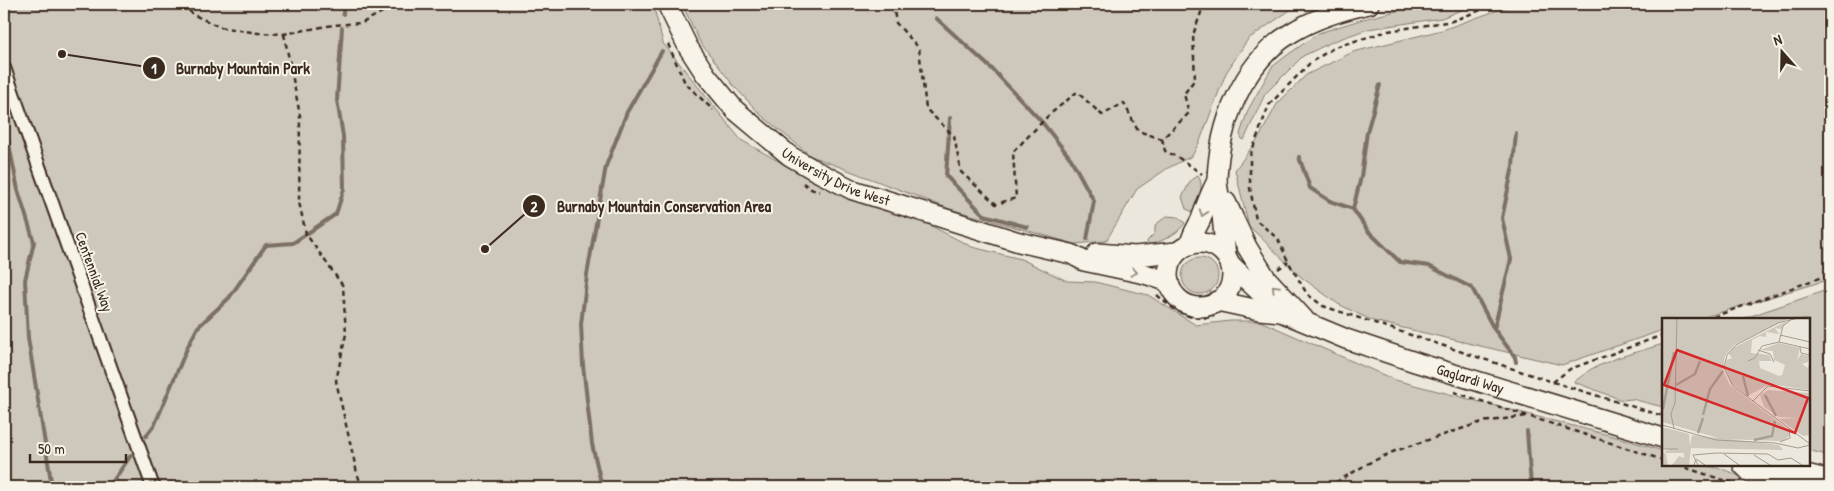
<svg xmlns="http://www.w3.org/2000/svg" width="1834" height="491" font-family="'Patrick Hand',sans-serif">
<rect width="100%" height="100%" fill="#ece7dc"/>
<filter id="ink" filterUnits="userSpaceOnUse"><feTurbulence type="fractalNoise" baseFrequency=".02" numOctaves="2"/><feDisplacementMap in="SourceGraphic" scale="10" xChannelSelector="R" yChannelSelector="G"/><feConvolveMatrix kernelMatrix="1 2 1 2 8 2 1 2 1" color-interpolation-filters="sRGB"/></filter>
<g filter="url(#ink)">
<!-- green -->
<g fill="#cec8bc" stroke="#84796d">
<path d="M4,4H653L663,43L741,140L817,183L904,212L972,247L1021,259L1067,281L1095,282L1148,295L1196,325L1230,321H1260L1395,380L1624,439L1663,451V465C1698,465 1727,463 1755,487H4Z"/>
<path d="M682,4H1299L1248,39L1226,73L1200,141L1192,156L1168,168L1137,189L1106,241L1075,244L950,209L811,156L761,115L733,85L700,42Z"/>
<path d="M1426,4H1475L1442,18L1368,29L1334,41L1303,56L1265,94L1244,140L1242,139L1240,134L1248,110L1272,67L1286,56L1319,33L1363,19Z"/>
<path d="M1515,4H1830V279L1695,320H1663V330L1562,365L1373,321L1338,304L1301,277L1249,226L1235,170L1260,136L1277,104L1306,75L1353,52L1442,30Z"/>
<path d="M1198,175C1205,187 1198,199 1193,212L1186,209L1182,197L1191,180Z"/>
<path d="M1167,216L1178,217L1185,223C1177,235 1162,241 1149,245L1147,241L1155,233V225Z"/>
<circle cx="1200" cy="276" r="18"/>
<path d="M1830,289V456L1808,450V320H1739Z"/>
<path d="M1663,344V407L1632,399L1622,400L1574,382L1591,369L1617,358Z"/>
</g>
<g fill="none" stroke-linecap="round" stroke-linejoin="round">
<!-- stream -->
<g stroke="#7c7064" stroke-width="4">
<path d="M343,14V4"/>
<path d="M936,18L993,70L1042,122L1071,159L1094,201L1087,239"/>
<path d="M950,118L946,176L984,215L1027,227"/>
<path d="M4,119L18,190L34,242L25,280L28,338L52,487"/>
<path d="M1299,157L1310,188L1330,201L1353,209L1368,231L1400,262L1429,266L1472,288L1494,329L1515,357L1516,362"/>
<path d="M1353,209L1361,177L1367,132L1380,85"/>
<path d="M1494,329L1511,259L1502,218L1513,166L1516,133"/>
<path d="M1527,431L1531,487"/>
<path d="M146,436L155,424L188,346L198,327L229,298L266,245L293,243L336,214L344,189L343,136L337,100L342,28"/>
<path d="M109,487L131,455"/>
<path d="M602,487L592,444L583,365L581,324L587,275L606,166L627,112L662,51"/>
</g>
<defs>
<path id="street" d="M4,68L153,487"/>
<g id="secondary">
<path id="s1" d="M667,4L688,47L706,75L735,110L790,156L816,171L853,190L908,207L1019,242L1071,254L1084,261L1145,274L1169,282"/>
<path d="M1226,202L1247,247L1266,278L1304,319"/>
<circle cx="1200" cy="275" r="32"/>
<path d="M1190,245C1191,235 1197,228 1201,219C1206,206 1210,193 1217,181"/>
<path d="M1097,253L1135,256L1177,252"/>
<path d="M1226,255C1224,239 1223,223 1221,206C1220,198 1217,188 1217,180C1219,124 1242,63 1291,33C1315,18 1342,10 1369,4"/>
<path d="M1231,265L1281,312"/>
<path id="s2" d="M1217,301L1259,310L1281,312L1346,339L1418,363L1663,438"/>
<path d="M1743,465L1765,487"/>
<path d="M1748,465L1769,471L1786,469L1830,480"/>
<path d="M1769,471L1781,483L1796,487"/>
</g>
</defs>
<!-- street casing -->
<use href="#street" stroke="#3b2a1e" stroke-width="16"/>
<!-- secondary casing -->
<use href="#secondary" stroke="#3b2a1e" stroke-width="22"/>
<!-- path -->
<g stroke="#3b2a1e" stroke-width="2.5" stroke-dasharray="5 4" stroke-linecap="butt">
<path d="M182,4L194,15L220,27L258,33L284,34L333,25L362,23L397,4"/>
<path d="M893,4L896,23L919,48L926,109L954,136L961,172L996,204L1016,198L1013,152L1049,115L1077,92L1102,115L1124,103L1138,131L1162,139L1189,113L1184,94L1195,79L1193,35L1204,4"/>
<path d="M1125,4L1130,8L1161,4"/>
<path d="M1497,4L1452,21L1388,31L1335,47L1311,62L1269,105L1250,156V188L1256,220L1278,239L1288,261L1307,294L1323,306L1553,382L1663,416"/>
<path d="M284,34L300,115L299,202L306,234L343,286L346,334L336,381L357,473L362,487"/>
<path d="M668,44L685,83L713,110"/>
<path d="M1162,139L1165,151L1179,158L1202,174"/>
<path d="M803,183L811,189L820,192"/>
<path d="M1278,269L1288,262"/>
<path d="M1157,295C1174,310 1190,323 1214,316"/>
<path d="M1705,320L1830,274"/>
<path d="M1553,382L1570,369L1663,335"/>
<path d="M1454,392L1663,460"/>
<path d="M1677,465L1742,486"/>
<path d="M1252,487L1262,483L1278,487"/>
<path d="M1328,487L1369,463L1395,451L1482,422L1527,416"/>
</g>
<!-- street -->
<use href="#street" stroke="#f7f3e8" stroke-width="12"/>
<!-- secondary -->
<use href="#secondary" stroke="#f7f3e8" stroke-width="19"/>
</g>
<!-- one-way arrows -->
<defs><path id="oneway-chevron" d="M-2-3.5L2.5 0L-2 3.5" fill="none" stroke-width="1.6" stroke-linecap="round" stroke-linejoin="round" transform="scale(1.25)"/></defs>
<g stroke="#998e83">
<use href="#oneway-chevron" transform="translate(1203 213) rotate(109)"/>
<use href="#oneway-chevron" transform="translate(1134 272) rotate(12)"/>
<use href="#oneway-chevron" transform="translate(1275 288) rotate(-134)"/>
</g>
</g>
<g text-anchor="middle" stroke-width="4" stroke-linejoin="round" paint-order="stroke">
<!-- street labels -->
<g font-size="15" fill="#3b2a1e" stroke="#f7f3e8">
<text dy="5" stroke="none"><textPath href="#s1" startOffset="249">University Drive West</textPath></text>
<text transform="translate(94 272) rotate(70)" y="5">Centennial Way</text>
<text dy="5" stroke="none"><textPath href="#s2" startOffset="266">Gaglardi Way</textPath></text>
</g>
</g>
<!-- overview -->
<g transform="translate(1662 318)">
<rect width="148" height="148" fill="#ece7dc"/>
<path d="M0,0H128L72,27L63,38L61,53L68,67L127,112L128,117L121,123L60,121L0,104ZM125,3L119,11L113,10L117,16L104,14V19L98,18L90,22L89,35L107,37L110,43H97L98,50L117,58L120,57L123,47L112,42L111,33L98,32L117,25L138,30L135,42L139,36L147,38L146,44L140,46L146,50L147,47V72L108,66L85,78L69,65L63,49L65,42L70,40L67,36L71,30ZM106,72L147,75V117L141,118L117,101L137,100L117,99L102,89L98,77ZM0,109L27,116L28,128L30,117L117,127L121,132L29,130L27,147H0V134L4,136L6,147H10L17,138L22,140V135H4L2,133L8,132L0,130Z" fill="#cec8bc"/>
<path fill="none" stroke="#a89f93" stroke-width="2.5" d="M81,58L86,78M14,67L33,56L38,43M103,77L114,98M1,91L12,34M41,97L48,71L61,53M36,115L41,100M92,122L110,118L113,103"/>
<path fill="none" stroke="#a59b90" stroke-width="1" d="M136,0L116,5L74,27L65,37L62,50L71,68L148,126M118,17L148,24M117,24L121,8L130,1M138,29L139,35L148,37M96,32L108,36L112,44M86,43L93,40L100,28L117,24L148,31M91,83L106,68L148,73M0,107L54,122L113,125L136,130L148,127M12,111L9,96L13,85L15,0M118,124L128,120L127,111M0,131H16M62,136L77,147M92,137L108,147M32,147L34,141L43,147M36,147L31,137L54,135L106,136L116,142L129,140L140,147"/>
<path fill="#d62828" fill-opacity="0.15" stroke="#d62828" stroke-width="2.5" d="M15,32L146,80L133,115L2,67Z"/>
<rect width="148" height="148" fill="none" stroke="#3b2a1e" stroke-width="2.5"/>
</g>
<!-- callouts -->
<path fill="none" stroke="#3b2a1e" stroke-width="2" d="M62 54L154 68M485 249L534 206"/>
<g fill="#3b2a1e" stroke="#f7f3e8" stroke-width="2">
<circle cx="62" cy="54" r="5"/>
<circle cx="485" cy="249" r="5"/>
<circle cx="154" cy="68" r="12"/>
<circle cx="534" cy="206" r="12"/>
</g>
<g font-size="15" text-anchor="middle" font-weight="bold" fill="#fff">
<text x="154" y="74">1</text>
<text x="534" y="212">2</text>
</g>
<g font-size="16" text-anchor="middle" font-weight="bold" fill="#3b2a1e" stroke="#f7f3e8" stroke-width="4" stroke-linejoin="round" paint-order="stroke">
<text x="243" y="74">Burnaby Mountain Park</text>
<text x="664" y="212">Burnaby Mountain Conservation Area</text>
</g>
<!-- margin -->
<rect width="1834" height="491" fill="none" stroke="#f7f3e8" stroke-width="20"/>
<rect x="10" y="10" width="1814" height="471" fill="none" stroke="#3b2a1e" stroke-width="2" filter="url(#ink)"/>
<!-- north arrow -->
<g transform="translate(1782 52) rotate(340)" stroke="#f7f3e8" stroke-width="4" paint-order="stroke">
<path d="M0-4L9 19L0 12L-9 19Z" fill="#3b2a1e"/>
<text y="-8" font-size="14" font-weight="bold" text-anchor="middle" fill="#3b2a1e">N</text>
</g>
<!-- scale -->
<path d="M30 454v8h96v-8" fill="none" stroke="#3b2a1e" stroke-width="2.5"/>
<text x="38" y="454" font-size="15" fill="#3b2a1e" stroke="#f7f3e8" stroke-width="4" paint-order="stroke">50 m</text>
</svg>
